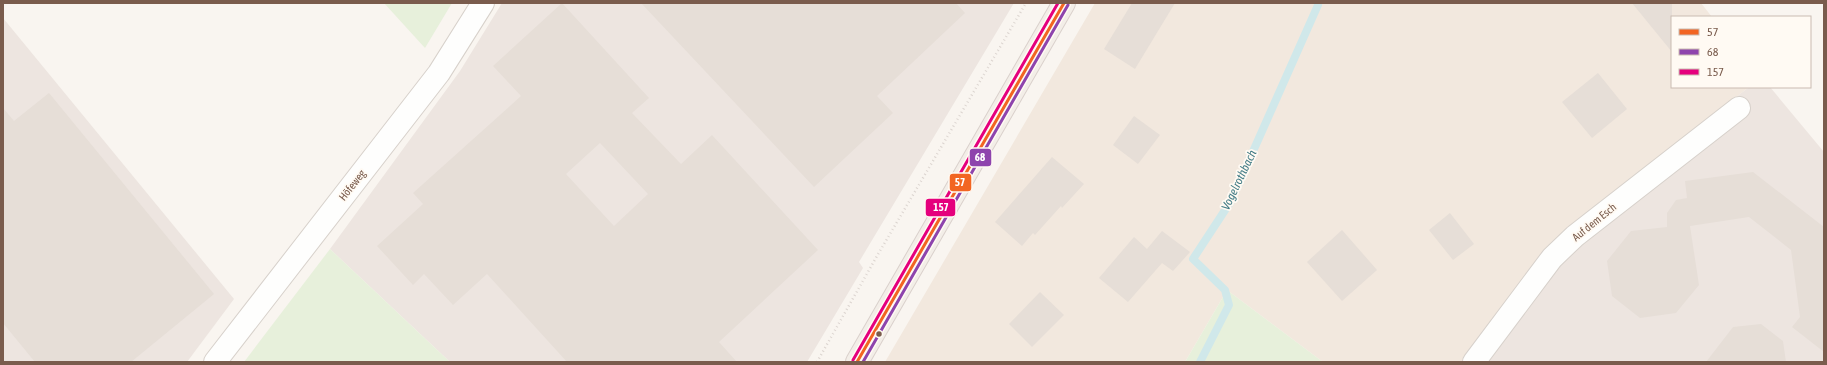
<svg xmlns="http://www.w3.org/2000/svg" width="1827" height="365" font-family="'Asap Condensed',sans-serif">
<rect width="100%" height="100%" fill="#f9f5f0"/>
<!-- residential -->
<path fill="#f2e8de" d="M1095,3H1701L1712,17H1672V87H1749L1560,235L1466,362H1323L1227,290L1185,362H885Z"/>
<!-- industrial -->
<g fill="#ede5e0">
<path d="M502,3H1014L859,262L863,268L807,362H450L330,249L460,71Z"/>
<path d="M3,18L234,299L187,362H3Z"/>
<path d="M1749,87H1770L1824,152V362H1466L1560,235Z"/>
</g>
<!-- green -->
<g fill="#e7f0db">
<path d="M384,3H452L425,48Z"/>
<path d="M330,249L450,362H244Z"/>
<path d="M1227,290L1323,362H1185Z"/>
</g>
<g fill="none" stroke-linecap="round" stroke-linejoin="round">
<!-- stream -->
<path stroke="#d0e8ea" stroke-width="8" d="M1200,362L1229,305L1225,290L1193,259L1231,201L1318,5"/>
</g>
<!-- building -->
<g fill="#e6ded7" fill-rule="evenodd">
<path d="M562,3L649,98L632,113L681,164L712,135L818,250L719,342L737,362H567L487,274L453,305L424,274L413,285L377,246L423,204L413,193L521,96L493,66ZM600,143L648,194L614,226L566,174Z"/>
<path d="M641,3H956L965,13L877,96L893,113L814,187Z"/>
<path d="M1132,3H1175L1135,69L1104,49Z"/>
<path d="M1632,3H1672V52Z"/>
<path d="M1598,73L1627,109L1592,138L1562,102Z"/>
<path d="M49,93L214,294L131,362H35L3,323V108L14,121Z"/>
<path d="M1134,116L1160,135L1138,164L1113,145Z"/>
<path d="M1052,157L1084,184L1062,208L1061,206L1035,235L1033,233L1022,246L995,222Z"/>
<path d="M1753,172L1824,227V352L1792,327L1800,317L1791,250L1749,217L1690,226L1699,285L1676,313L1640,318L1612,296L1607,261L1631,231L1667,227V213L1676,200L1687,198L1685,181Z"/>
<path d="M1450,213L1474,244L1453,260L1429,230Z"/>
<path d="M1342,230L1377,270L1342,301L1307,262Z"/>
<path d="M1162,231L1190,252L1173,271L1162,263L1128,302L1099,278L1134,237L1147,249Z"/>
<path d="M1040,292L1064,315L1032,347L1009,324Z"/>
<path d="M1761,324L1783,341L1786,362H1706L1733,327Z"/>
</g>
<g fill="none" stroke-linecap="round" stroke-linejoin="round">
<defs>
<g id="minor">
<path d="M215,362L439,73L483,3"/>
<path d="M1474,362L1552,258L1575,236L1739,108"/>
</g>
<path id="major" d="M857,362L1064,3"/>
</defs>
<!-- minor casing -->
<use href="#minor" stroke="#d7d1cb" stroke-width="24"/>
<!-- major casing -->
<use href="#major" stroke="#dad1cc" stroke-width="24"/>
<!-- path -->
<path stroke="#dcd5d0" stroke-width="2.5" stroke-dasharray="1 3" stroke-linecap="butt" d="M817,362L877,256L1026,3"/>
<!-- minor -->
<use href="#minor" stroke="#fefefd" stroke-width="22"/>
<!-- major -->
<use href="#major" stroke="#f3eee8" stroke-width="22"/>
<defs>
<path id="bus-1" d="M857,362L1064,3"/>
<path id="bus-2" d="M863,362L1068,5"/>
<path id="bus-3" d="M853,360L1058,3"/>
</defs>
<!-- bus-1 casing -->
<use href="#bus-1" stroke="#fffaf3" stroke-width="6"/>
<!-- bus-2 casing -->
<use href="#bus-2" stroke="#fffaf3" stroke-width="6"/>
<!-- bus-3 casing -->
<use href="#bus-3" stroke="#fffaf3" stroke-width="6"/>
<!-- bus-1 -->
<use href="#bus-1" stroke="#f26522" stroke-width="3"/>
<!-- bus-2 -->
<use href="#bus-2" stroke="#8e44ad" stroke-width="3"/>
<!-- bus-3 -->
<use href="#bus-3" stroke="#e5007d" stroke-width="3"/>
</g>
<!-- markers -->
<circle fill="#7a5c4d" stroke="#fffaf3" stroke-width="1.5" cx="879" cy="334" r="3.5"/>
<g text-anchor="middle" stroke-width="3.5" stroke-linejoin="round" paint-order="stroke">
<!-- street labels -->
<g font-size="11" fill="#7a5c4d" stroke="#fffaf3">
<text transform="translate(352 185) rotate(-52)" y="4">Höfeweg</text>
<text transform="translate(1594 222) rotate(-39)" y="4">Auf dem Esch</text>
</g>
<!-- water labels -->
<g font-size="12" font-style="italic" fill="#437c86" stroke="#fffaf3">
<text transform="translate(1239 180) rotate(-64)" y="4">Vogelrothbach</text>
</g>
</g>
<g stroke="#fffaf3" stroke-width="1.5">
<rect x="969" y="148" width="23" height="19" rx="4" fill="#8e44ad"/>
<rect x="949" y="173" width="23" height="19" rx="4" fill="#f26522"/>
<rect x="925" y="198" width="31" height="19" rx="4" fill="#e5007d"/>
</g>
<g font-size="11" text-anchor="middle" font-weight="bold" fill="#fff">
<text x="980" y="161">68</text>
<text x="960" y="186">57</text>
<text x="941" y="211">157</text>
</g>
<!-- border -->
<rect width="1827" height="365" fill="none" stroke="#7a5c4d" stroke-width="8"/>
<!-- legend -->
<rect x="1671" y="16" width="140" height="72" fill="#fffaf3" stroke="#cabbb1"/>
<rect x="1679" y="29" width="20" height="6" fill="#f26522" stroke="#cabbb1"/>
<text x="1707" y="36" font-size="12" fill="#7a5c4d">57</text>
<rect x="1679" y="49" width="20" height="6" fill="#8e44ad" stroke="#cabbb1"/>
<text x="1707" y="56" font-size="12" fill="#7a5c4d">68</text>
<rect x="1679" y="69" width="20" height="6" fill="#e5007d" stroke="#cabbb1"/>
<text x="1707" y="76" font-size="12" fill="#7a5c4d">157</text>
</svg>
